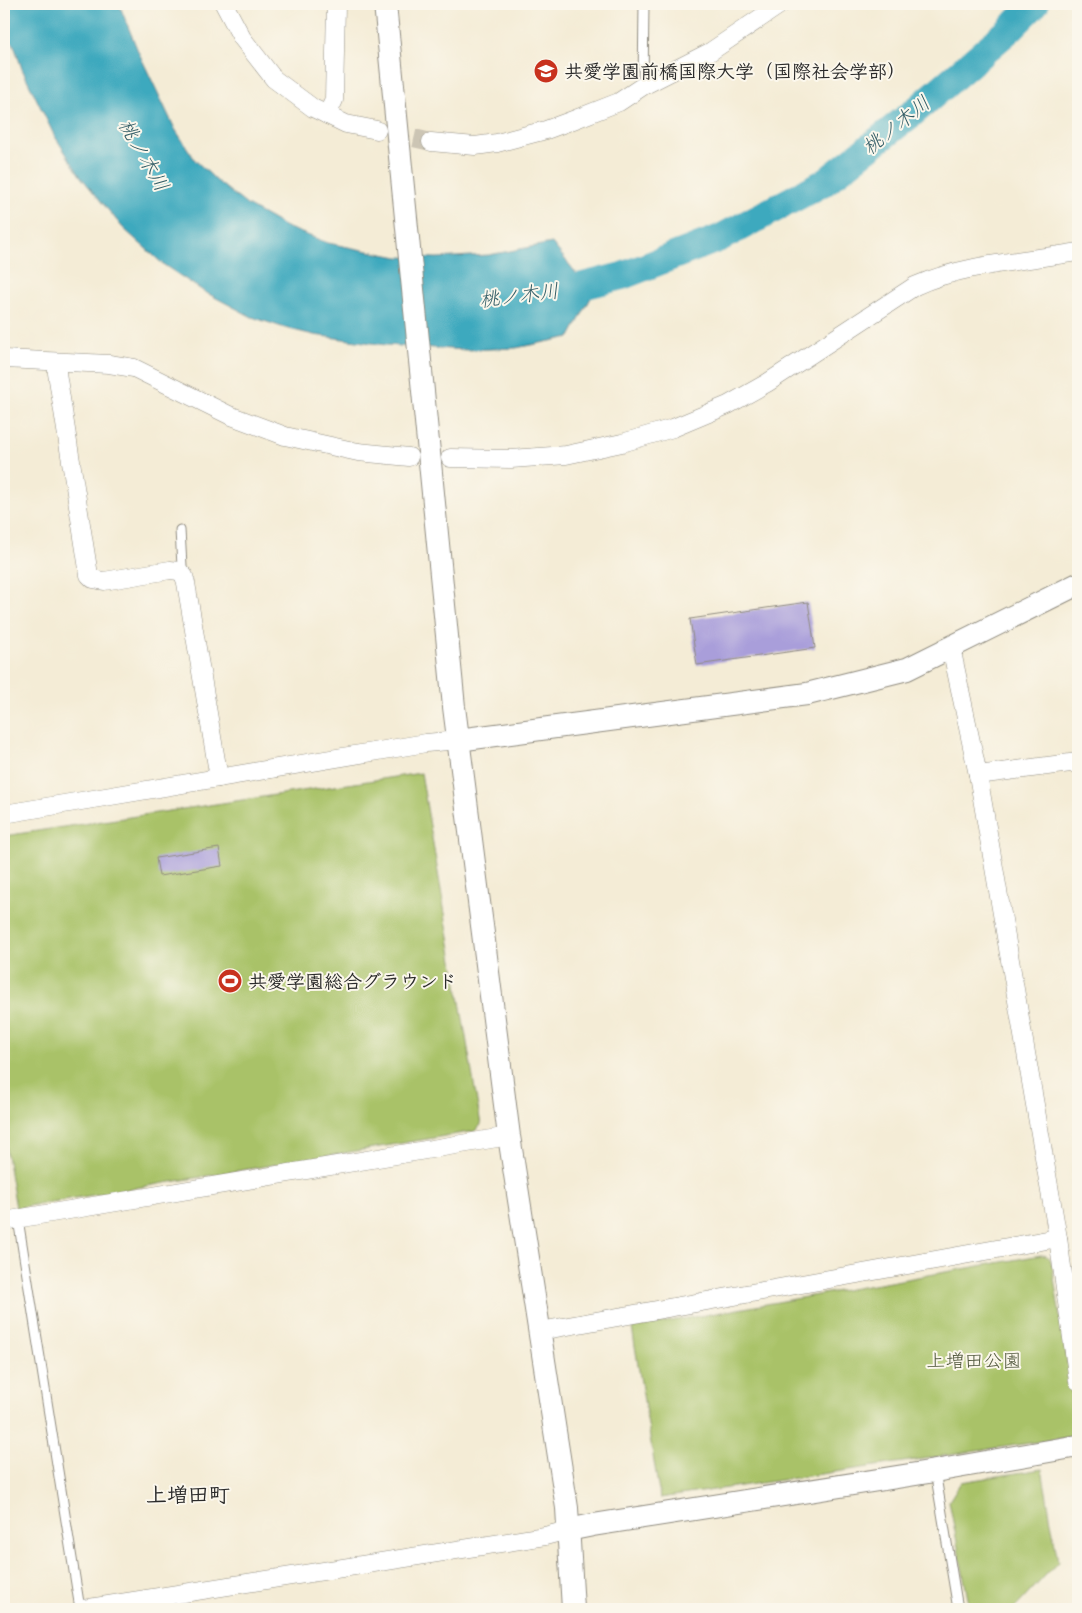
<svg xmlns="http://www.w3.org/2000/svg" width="1082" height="1613" font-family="Dekko,'Klee One',sans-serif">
<rect width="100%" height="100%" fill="#fbf7ec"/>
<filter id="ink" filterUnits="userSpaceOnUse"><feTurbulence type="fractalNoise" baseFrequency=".02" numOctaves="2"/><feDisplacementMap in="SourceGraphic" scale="10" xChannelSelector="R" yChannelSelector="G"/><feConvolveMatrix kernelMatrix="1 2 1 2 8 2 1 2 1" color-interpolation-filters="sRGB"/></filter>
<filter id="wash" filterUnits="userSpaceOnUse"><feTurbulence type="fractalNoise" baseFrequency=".0096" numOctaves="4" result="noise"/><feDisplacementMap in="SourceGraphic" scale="20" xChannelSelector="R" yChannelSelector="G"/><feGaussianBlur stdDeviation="1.12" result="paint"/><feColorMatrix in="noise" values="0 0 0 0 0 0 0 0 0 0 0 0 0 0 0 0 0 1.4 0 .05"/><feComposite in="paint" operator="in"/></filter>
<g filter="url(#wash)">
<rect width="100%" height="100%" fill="#f4ecd6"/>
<!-- green -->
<g fill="#a9c268" stroke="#6a764a">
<path d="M421,773L481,1125L475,1131L16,1208L4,1138V836Z"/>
<path d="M1041,1255C1047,1255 1050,1258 1052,1265L1077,1426L1076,1433L1071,1437L660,1498L632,1328Z"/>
<path d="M1042,1469L1058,1562L1014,1609H970L949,1501L961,1482Z"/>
</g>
<!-- water -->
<path fill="#3ea9be" stroke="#346a74" d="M4,4H119L138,51L175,129L195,160L217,181L247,205L286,227L328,243L398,257L437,258L489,255L552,243L593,294L570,337L516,348L467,350L386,345L314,335L285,328L252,317L203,291L164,265L123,228L81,177L54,135L22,69L14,45L4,35Z"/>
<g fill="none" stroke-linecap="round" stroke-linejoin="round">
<!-- river -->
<path stroke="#3ea9be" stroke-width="28" d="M551,294L622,276L720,238L825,182L914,112L1009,30L1035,4"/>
</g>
<g id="blocks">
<!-- building -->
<g fill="#a99eda">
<path d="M808,602L815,648L697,665L690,619Z"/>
<path d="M219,848L222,866L159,876L156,858Z"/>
</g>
</g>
</g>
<g filter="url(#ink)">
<use href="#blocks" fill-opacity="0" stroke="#908c80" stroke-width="1"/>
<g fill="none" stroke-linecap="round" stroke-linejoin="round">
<!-- minor-tunnel -->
<path stroke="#ccc5b4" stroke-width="18" stroke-dasharray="18 9" stroke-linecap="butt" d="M388,132L431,142"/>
<defs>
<g id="service">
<path d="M643,86L644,4"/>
<path d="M179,571L182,566L180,530"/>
<path d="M18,1219L80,1609"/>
<path d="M935,1471L958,1609"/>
</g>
<g id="minor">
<path d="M224,4L242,38L274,79L313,108L346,124L377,130"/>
<path d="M327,115L334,100L336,4"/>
<path d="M431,142L475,146L497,143L546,130L573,120L619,102L643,86L710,52L781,4"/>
<path d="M4,359L109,364L134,368L229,415L285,436L358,452L409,457"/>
<path d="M57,362V373L89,575L93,579L104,581L170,570L179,571L184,576L186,583L219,778"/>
<path d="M450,458L511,459L566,455L622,443L673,428L728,405L767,383L915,286C964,264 1025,261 1078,252"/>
<path d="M951,647L978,775L1058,1238L1078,1381"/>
<path d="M978,775L1078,762"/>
<path d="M4,814L426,743L458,740"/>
<path d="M4,1221L509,1136"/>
<path d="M540,1331L1058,1238"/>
<path d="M83,1609L545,1536L568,1530"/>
</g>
<g id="tertiary">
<path d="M385,4L454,707L509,1136L567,1508L573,1609"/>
<path d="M458,740L807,694L907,669L1078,584"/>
<path d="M568,1530L593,1525L935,1471L1078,1446"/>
</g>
</defs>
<!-- service casing -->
<use href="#service" stroke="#908c80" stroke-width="11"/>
<!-- minor casing -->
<use href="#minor" stroke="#908c80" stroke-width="19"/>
<!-- tertiary casing -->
<use href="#tertiary" stroke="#908c80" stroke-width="24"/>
<!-- service -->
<use href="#service" stroke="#fff" stroke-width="9"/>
<!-- minor -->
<use href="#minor" stroke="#fff" stroke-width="18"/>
<!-- tertiary -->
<use href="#tertiary" stroke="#fff" stroke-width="22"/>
</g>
</g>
<!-- icons -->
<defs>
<symbol id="university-disc" viewBox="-11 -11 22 22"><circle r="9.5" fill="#c8321e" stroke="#fbf7ec"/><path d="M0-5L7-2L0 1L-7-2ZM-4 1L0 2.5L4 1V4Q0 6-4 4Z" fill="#fff"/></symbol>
<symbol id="stadium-disc" viewBox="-11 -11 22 22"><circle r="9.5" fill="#c8321e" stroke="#fbf7ec"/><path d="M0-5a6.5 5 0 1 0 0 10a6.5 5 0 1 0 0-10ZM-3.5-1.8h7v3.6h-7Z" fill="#fff"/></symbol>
</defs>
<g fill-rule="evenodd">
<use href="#university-disc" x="532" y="57" width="28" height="28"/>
<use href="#stadium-disc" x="216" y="967" width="28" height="28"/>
</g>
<g text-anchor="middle" stroke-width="4" stroke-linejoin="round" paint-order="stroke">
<!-- poi labels -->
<g font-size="19" font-weight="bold" fill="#2b2b2b" stroke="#fbf7ec" text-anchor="start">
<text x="564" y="78">共愛学園前橋国際大学（国際社会学部）</text>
<text x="248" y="988">共愛学園総合グラウンド</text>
</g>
<!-- park labels -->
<g font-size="19" fill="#51583d" stroke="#fbf7ec">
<text x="974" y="1367">上増田公園</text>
</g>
<!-- water labels -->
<g font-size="20" font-style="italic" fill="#335d66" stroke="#fbf7ec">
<text transform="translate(896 125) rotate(-39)" y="7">桃ノ木川</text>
<text transform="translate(144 155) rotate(60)" y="7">桃ノ木川</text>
<text transform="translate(519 295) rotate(-7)" y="7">桃ノ木川</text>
</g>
<!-- quarter labels -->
<g font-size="21" font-weight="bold" fill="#2b2b2b" stroke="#fbf7ec">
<text x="188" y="1502">上増田町</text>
</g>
</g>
<!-- margin -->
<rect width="1082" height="1613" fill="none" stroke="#fbf7ec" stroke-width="20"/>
</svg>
